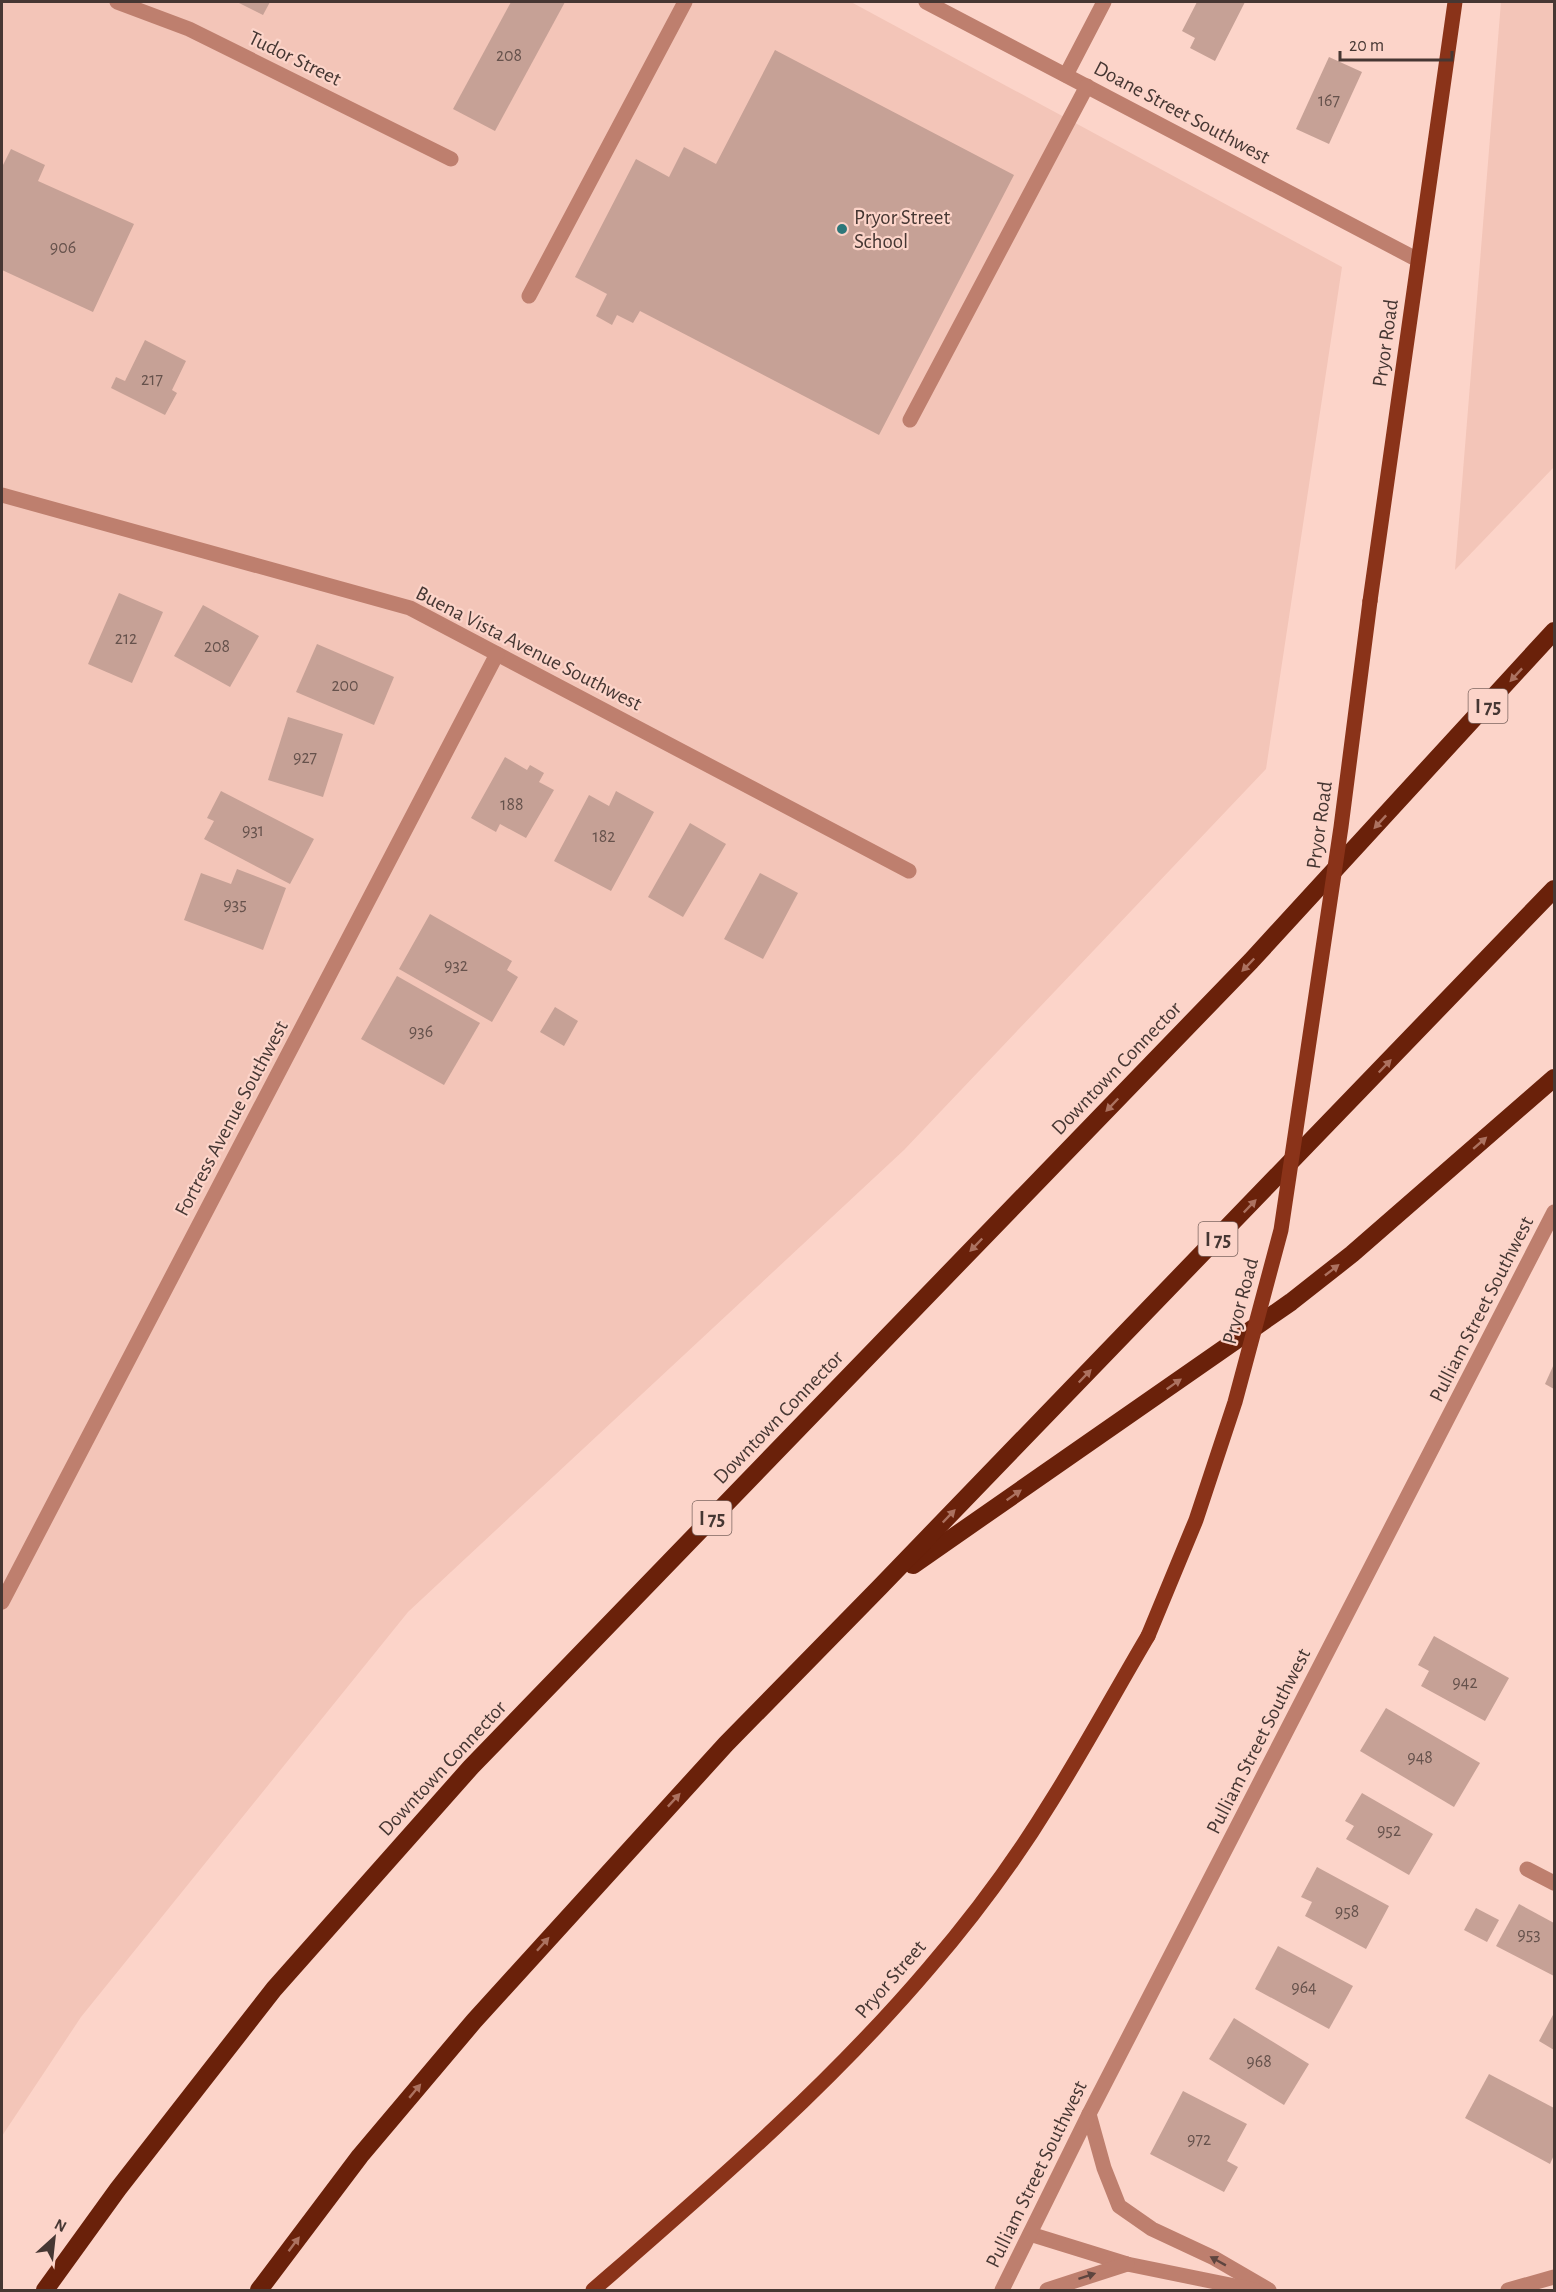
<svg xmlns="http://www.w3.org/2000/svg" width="1556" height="2292" font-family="'Alegreya Sans',sans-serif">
<rect width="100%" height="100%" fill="#fcd4c9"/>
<!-- built -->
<g fill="#f3c5b8">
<path d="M2,2H851L1342,267L1266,769L904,1150L408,1612L81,2017L2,2136Z"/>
<path d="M1501,2H1554V467L1455,570Z"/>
</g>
<!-- building -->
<g fill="#c6a196">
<path d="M237,2H270L263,15Z"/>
<path d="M511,2H565L495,131L453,109Z"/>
<path d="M1197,2H1245L1215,61L1190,48L1195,38L1182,31Z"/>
<path d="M775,50L1014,175L879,435L640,311L633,323L617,315L612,325L596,316L607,294L575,277L636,159L669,177L684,147L716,164Z"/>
<path d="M1329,57L1362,72L1329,144L1296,129Z"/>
<path d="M11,149L45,165L38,181L134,224L93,312L2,270V165H3Z"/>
<path d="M145,340L186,361L172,390L177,393L165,415L111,388L116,377L125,381Z"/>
<path d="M119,593L163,612L132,683L88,664Z"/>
<path d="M203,605L259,636L230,687L174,656Z"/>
<path d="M317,644L394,677L374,725L296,692Z"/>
<path d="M288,717L343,734L323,797L268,780Z"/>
<path d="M505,757L527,770L530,765L544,773L539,782L554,790L526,838L500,824L496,832L471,818Z"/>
<path d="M221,791L314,839L290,884L204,839L214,821L207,818Z"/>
<path d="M616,791L654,812L611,891L554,861L589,795L609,806Z"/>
<path d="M690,823L726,844L683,917L648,897Z"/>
<path d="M237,869L286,888L263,950L184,920L201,873L231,884Z"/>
<path d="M760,873L798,893L763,959L724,939Z"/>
<path d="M430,914L512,961L507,970L518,977L492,1022L399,969Z"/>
<path d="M397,976L480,1023L444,1085L361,1039Z"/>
<path d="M555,1007L578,1021L564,1046L540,1032Z"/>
<path d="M1554,1364V1389L1545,1384Z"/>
<path d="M1434,1636L1509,1678L1485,1721L1421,1686L1429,1671L1418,1665Z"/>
<path d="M1386,1708L1480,1763L1454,1807L1360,1751Z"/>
<path d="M1362,1793L1433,1834L1409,1875L1346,1839L1354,1826L1345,1821Z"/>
<path d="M1317,1867L1389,1906L1366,1949L1305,1916L1312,1902L1301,1897Z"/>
<path d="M1519,1904L1554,1923V1976L1496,1946Z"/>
<path d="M1476,1908L1499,1920L1487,1942L1464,1930Z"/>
<path d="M1278,1946L1353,1986L1329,2029L1255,1989Z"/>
<path d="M1554,2013V2050L1539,2041Z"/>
<path d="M1234,2018L1309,2064L1284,2105L1209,2059Z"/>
<path d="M1489,2074L1554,2108V2155L1550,2164L1465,2118Z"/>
<path d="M1183,2091L1247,2124L1227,2161L1238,2167L1224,2192L1150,2154Z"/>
</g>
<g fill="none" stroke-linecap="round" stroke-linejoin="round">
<!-- minor -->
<g stroke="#be7f6e" stroke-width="15">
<path d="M117,2L189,29L451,159"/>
<path d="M926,2L1418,260"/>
<path d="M1066,75L1104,2"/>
<path d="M529,296L685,2"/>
<path d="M910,420L1087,86"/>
<path d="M2,495L410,608L909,871"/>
<path d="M2,1602L497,654"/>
<path d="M1527,1869L1554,1883"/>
<path d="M1089,2114L1104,2168L1119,2206L1152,2229L1214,2258L1269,2290"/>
<path d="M1030,2234L1127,2264L1255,2290"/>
<path d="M1002,2290L1089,2114L1554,1212"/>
<path d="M1047,2290L1127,2264"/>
<path d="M1508,2290L1554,2277"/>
</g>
<!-- major -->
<g stroke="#8a3319" stroke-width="15">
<path d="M1370,601L1455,2"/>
<path d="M593,2290C710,2188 828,2087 929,1968C974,1916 1016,1859 1052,1800C1086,1746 1116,1690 1148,1636"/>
</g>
<!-- highway -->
<g stroke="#6a210a" stroke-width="18">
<path d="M913,1565L1291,1302L1352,1254L1554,1078"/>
<path d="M45,2290L118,2189L274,1989L471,1767L1251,961L1554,631"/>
<path d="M259,2290L360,2156L474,2021L726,1744L879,1588L1554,889"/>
</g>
<!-- major-bridge -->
<path stroke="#8a3319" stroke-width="15" d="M1148,1636L1196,1520L1235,1402L1281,1230L1341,827L1370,601"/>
</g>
<!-- one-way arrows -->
<defs><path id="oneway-solid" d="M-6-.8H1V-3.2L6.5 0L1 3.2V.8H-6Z" transform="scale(1.5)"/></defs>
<g fill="#ac7260">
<use href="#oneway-solid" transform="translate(1516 675) rotate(133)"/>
<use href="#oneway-solid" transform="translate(1380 822) rotate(133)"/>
<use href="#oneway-solid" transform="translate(1248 965) rotate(134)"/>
<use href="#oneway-solid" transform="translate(1385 1066) rotate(-46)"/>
<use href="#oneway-solid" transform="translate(1112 1105) rotate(134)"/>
<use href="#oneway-solid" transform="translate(1480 1143) rotate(-41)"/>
<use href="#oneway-solid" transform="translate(1250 1206) rotate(-46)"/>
<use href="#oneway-solid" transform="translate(976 1245) rotate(134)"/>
<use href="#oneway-solid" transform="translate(1332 1270) rotate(-38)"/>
<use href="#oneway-solid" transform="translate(1085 1376) rotate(-46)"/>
<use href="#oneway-solid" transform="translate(1174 1384) rotate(-35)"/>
<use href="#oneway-solid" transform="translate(1014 1495) rotate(-35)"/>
<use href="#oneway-solid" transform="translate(949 1516) rotate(-46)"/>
<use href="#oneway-solid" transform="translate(674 1800) rotate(-47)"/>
<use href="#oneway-solid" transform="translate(543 1944) rotate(-48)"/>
<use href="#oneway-solid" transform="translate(415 2091) rotate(-50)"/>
<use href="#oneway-solid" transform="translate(294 2244) rotate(-53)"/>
</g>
<g fill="#5e453f">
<use href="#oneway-solid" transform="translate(1218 2261) rotate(-151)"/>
<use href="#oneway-solid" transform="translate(1087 2276) rotate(-18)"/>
</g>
<!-- markers -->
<circle fill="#2d777a" stroke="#fcd4c9" stroke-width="2" cx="842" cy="229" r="6"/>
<g text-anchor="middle" stroke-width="4.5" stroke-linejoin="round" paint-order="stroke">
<!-- number labels -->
<g font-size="18" fill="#66524c">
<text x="509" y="61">208</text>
<text x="1329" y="106">167</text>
<text x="63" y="253">906</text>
<text x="152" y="385">217</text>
<text x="126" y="644">212</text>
<text x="217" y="652">208</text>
<text x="345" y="691">200</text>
<text x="305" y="763">927</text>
<text x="512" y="810">188</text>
<text x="253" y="836">931</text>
<text x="604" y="842">182</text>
<text x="235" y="910">935</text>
<text x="456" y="971">932</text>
<text x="421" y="1037">936</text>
<text x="1465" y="1688">942</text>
<text x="1420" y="1763">948</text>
<text x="1389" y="1836">952</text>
<text x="1347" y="1917">958</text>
<text x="1529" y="1940">953</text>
<text x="1304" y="1993">964</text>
<text x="1259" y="2067">968</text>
<text x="1199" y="2145">972</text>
</g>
<!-- shield labels -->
<g fill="#fcd4c9" stroke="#7d6660" stroke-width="1.5">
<rect x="1468.5" y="689" width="39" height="34" rx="4.5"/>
<rect x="1198.5" y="1222" width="39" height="34" rx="4.5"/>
<rect x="692.5" y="1501" width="39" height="34" rx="4.5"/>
</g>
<g font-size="20" font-weight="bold" fill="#463733">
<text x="1488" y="713">I 75</text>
<text x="1218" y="1246">I 75</text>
<text x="712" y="1525">I 75</text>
</g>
<!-- street labels -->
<g font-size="21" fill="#463733" stroke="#fcd4c9">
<text transform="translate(295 58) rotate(26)" y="7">Tudor Street</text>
<text transform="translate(1182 112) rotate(28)" y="7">Doane Street Southwest</text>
<text transform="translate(1385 343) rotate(-82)" y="7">Pryor Road</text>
<text transform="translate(529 648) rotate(27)" y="7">Buena Vista Avenue Southwest</text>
<text transform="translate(1319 825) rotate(-82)" y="7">Pryor Road</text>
<text transform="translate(1116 1068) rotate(-46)" y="7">Downtown Connector</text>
<text transform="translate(231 1118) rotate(-62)" y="7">Fortress Avenue Southwest</text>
<text transform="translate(1240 1301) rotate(-75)" y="7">Pryor Road</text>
<text transform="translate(1481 1309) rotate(-63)" y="7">Pulliam Street Southwest</text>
<text transform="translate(778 1417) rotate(-46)" y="7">Downtown Connector</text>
<text transform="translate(1258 1741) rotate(-63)" y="7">Pulliam Street Southwest</text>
<text transform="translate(442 1768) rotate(-47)" y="7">Downtown Connector</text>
<text transform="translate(890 1979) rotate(-49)" y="7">Pryor Street</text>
<text transform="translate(1036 2174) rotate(-64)" y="7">Pulliam Street Southwest</text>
</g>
<!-- poi labels -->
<g font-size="21" fill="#463733" stroke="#fcd4c9" text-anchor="start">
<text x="854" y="224">Pryor Street<tspan x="854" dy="24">School</tspan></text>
</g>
</g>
<!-- border -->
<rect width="1556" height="2292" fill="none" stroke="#463733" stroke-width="6"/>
<!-- north arrow -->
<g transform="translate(54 2238) rotate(27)" stroke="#fcd4c9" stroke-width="4.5" paint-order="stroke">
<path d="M0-4.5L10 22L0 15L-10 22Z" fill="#463733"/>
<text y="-9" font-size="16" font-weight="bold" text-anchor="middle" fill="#463733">N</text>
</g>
<!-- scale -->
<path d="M1340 51v9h112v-9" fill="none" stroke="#463733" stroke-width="3"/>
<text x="1349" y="51" font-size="18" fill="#463733" stroke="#fcd4c9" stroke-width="4.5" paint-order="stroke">20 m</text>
</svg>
